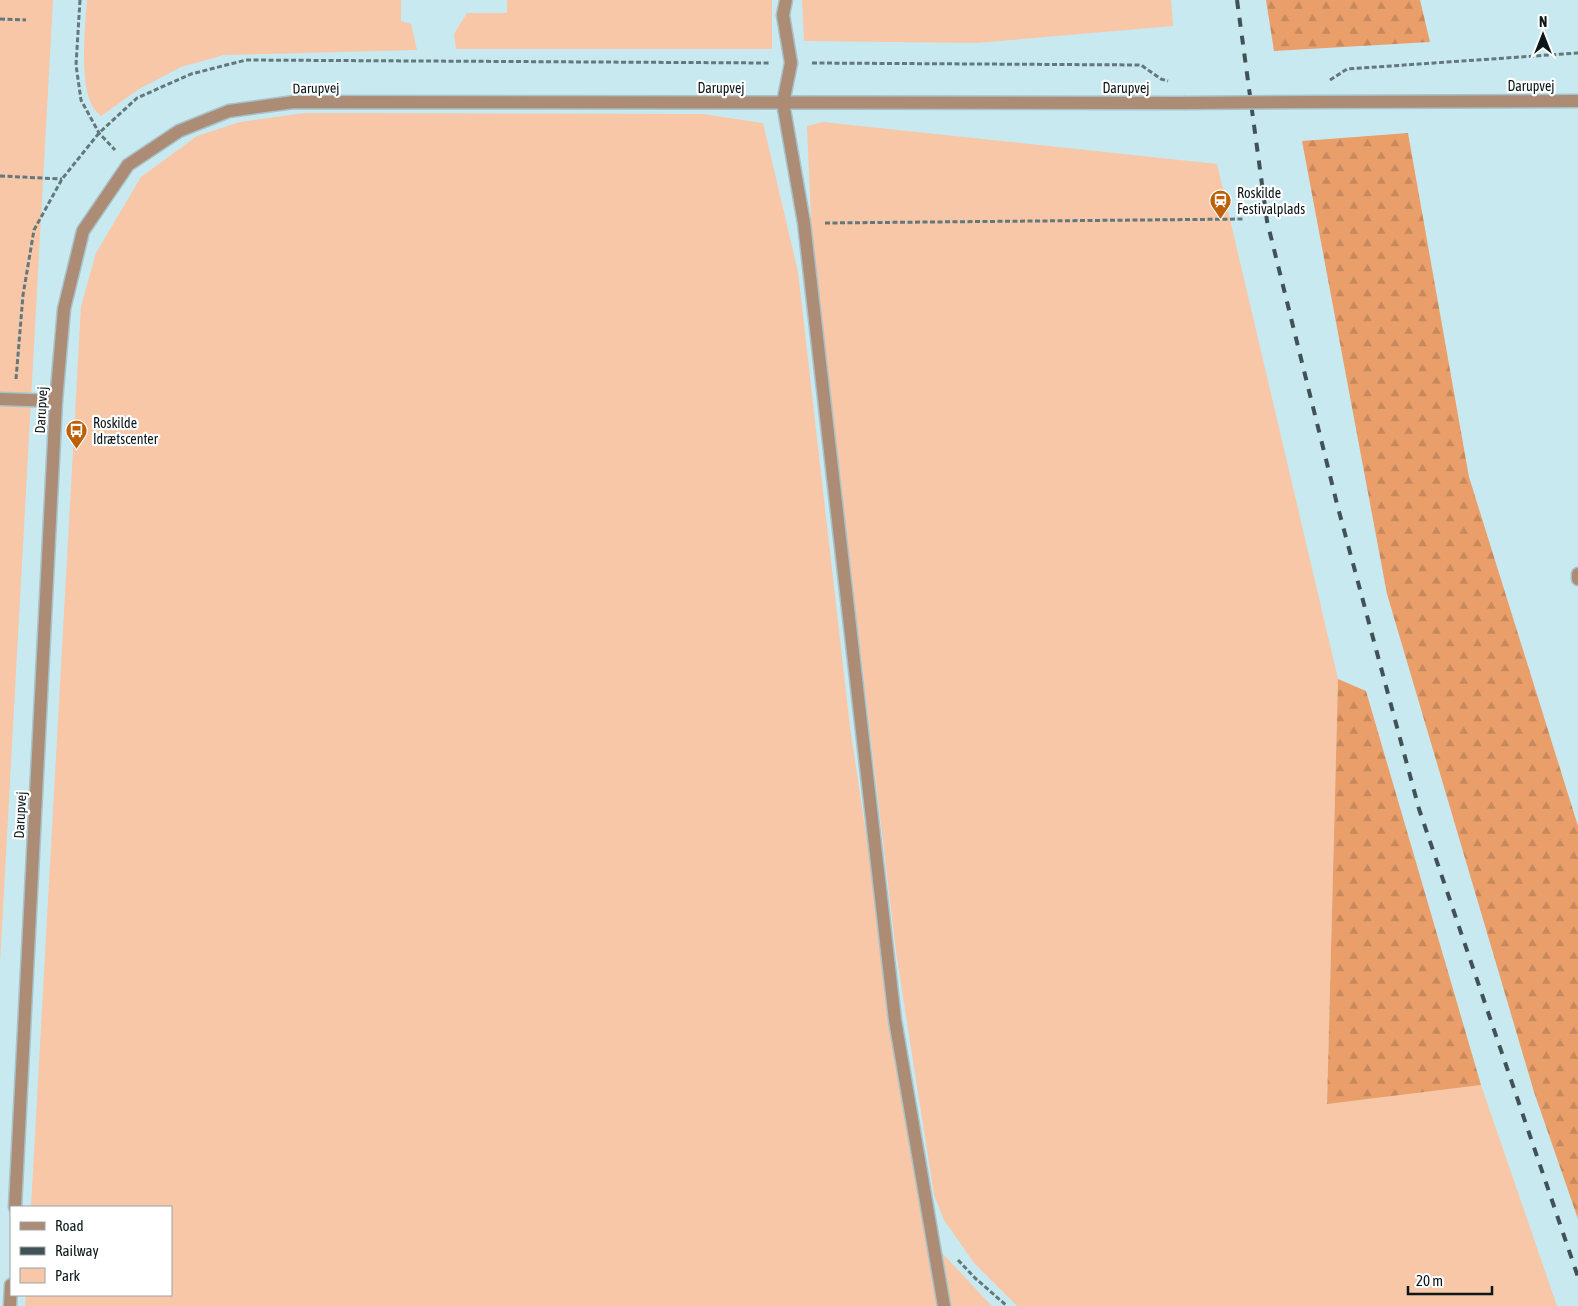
<svg xmlns="http://www.w3.org/2000/svg" width="1578" height="1306" font-family="'Asap Condensed',sans-serif">
<defs>
<pattern id="forest-firs" width="22" height="20" patternUnits="userSpaceOnUse" patternTransform="scale(1.25)"><rect width="22" height="20" fill="#ea9f6b"/><path d="M5 1l3.5 6h-7zM16 11l3.5 6h-7z" fill="#c7885c"/></pattern>
</defs>
<rect width="100%" height="100%" fill="#c9e9f0"/>
<!-- green -->
<g fill="#f7c7a8">
<path d="M0,0H53L0,963Z"/>
<path d="M87,0H401V21L411,24L417,50L224,55L181,67L139,89L101,116C99,114 95,111 93,107C79,84 85,28 87,0Z"/>
<path d="M507,0H772V49H456L454,34L467,13H507Z"/>
<path d="M802,0H1171L1173,26L977,43L804,41Z"/>
<path d="M305,113L703,114L763,123L798,272L850,727L937,1306H25L26,1295H171V1207H31L81,306L96,253L141,177L197,136L240,122Z"/>
<path d="M823,122L1217,164L1338,679L1327,1103L1481,1085L1557,1306H1017L974,1263L944,1220L934,1195L896,952L812,242L807,126Z"/>
<path d="M942,1253L987,1301L992,1306H950Z"/>
</g>
<!-- forest -->
<g fill="url(#forest-firs)">
<path d="M1266,0H1420L1430,42L1274,51Z"/>
<path d="M1408,133L1469,477L1578,826V1219L1534,1092L1387,594L1302,141Z"/>
<path d="M1338,679L1366,691L1481,1085L1327,1104Z"/>
</g>
<g fill="none" stroke-linecap="round" stroke-linejoin="round">
<defs>
<g id="minor">
<path d="M786,0L783,15L791,63L783,103L804,223L895,1020L944,1306"/>
<path d="M1313,102L1578,101"/>
<path d="M0,399L56,401"/>
<path d="M1578,574V579"/>
<path d="M15,1207L56,401L64,309L83,231L128,165L179,131L229,111L294,102L1184,103"/>
<path d="M10,1306L11,1285"/>
</g>
</defs>
<!-- minor casing -->
<use href="#minor" stroke="#a7c3c9" stroke-width="15"/>
<!-- path -->
<g stroke="#62787c" stroke-width="3" stroke-dasharray="5 2.5" stroke-linecap="butt">
<path d="M80,0L76,65L81,100L99,133L115,150"/>
<path d="M0,19L26,20"/>
<path d="M812,63L1141,65L1161,79L1168,81"/>
<path d="M1330,80L1347,69L1578,53"/>
<path d="M0,176L62,179"/>
<path d="M825,223L1245,219"/>
<path d="M16,379L23,295L34,230L62,179L99,133L137,98L191,74L246,60L770,63"/>
<path d="M958,1260L975,1278L1007,1306"/>
</g>
<!-- minor -->
<use href="#minor" stroke="#ad8c76" stroke-width="12"/>
<!-- rail -->
<path stroke="#415256" stroke-width="4" stroke-dasharray="9 9" stroke-linecap="butt" d="M1237,0L1267,221L1337,504L1419,809L1578,1277"/>
<defs>
<path id="minor-bridge" d="M1184,103L1313,102"/>
</defs>
<!-- minor-bridge casing -->
<use href="#minor-bridge" stroke="#a7c3c9" stroke-width="15" stroke-linecap="butt"/>
<!-- minor-bridge -->
<use href="#minor-bridge" stroke="#ad8c76" stroke-width="12"/>
</g>
<!-- icons -->
<defs>
<symbol id="station-pin" viewBox="-11 -11 22 30"><path d="M0 17L-7.5 6A9.5 9.5 0 1 1 7.5 6Z" fill="#bc6107" stroke="#fff"/><path d="M-3-6H3Q5-6 5-4V2Q5 4 3 4L4.5 6H3L1.5 4h-3L-3 6H-4.5L-3 4Q-5 4-5 2V-4Q-5-6-3-6ZM-3.5-4v3h7v-3ZM-3.5 1v1.5H-2V1ZM2 1v1.5H3.5V1Z" fill="#fff"/></symbol>
<symbol id="bus-pin" viewBox="-11 -11 22 30"><path d="M0 17L-7.5 6A9.5 9.5 0 1 1 7.5 6Z" fill="#bc6107" stroke="#fff"/><path d="M-5-6H5V4H4V6H2V4H-2V6H-4V4H-5ZM-3.5-4V0h7V-4ZM-3.5 1.2v1.5H-2V1.2ZM2 1.2v1.5H3.5V1.2Z" fill="#fff"/></symbol>
</defs>
<g fill-rule="evenodd">
<use href="#station-pin" x="1208" y="188" width="25" height="34"/>
<use href="#bus-pin" x="64" y="418" width="25" height="34"/>
</g>
<g text-anchor="middle" stroke-width="4.5" stroke-linejoin="round" paint-order="stroke">
<!-- street labels -->
<g font-size="14" fill="#0b1719" stroke="#fff">
<text x="1531" y="91">Darupvej</text>
<text transform="translate(316 88) rotate(-1)" y="5">Darupvej</text>
<text x="721" y="93">Darupvej</text>
<text x="1126" y="93">Darupvej</text>
<text transform="translate(41 410) rotate(-87)" y="5">Darupvej</text>
<text transform="translate(20 815) rotate(-87)" y="5">Darupvej</text>
</g>
<!-- poi labels -->
<g font-size="14" fill="#0b1719" stroke="#fff" text-anchor="start">
<text x="1237" y="198">Roskilde<tspan x="1237" dy="16">Festivalplads</tspan></text>
<text x="93" y="428">Roskilde<tspan x="93" dy="16">Idrætscenter</tspan></text>
</g>
</g>
<!-- legend -->
<rect x="10" y="1206" width="162" height="90" fill="#ffffff" stroke="#9da2a3"/>
<rect x="20" y="1222" width="25" height="8" fill="#ad8c76" stroke="#9da2a3"/>
<text x="55" y="1231" font-size="15" fill="#0b1719">Road</text>
<rect x="20" y="1247" width="25" height="8" fill="#415256" stroke="#9da2a3"/>
<text x="55" y="1256" font-size="15" fill="#0b1719">Railway</text>
<rect x="20" y="1268" width="25" height="15" fill="#f7c7a8" stroke="#9da2a3"/>
<text x="55" y="1281" font-size="15" fill="#0b1719">Park</text>
<!-- north arrow -->
<g transform="translate(1543 35)" stroke="#ffffff" stroke-width="4" paint-order="stroke">
<path d="M0-4L9 19L0 12L-9 19Z" fill="#0b1719"/>
<text y="-8" font-size="14" font-weight="bold" text-anchor="middle" fill="#0b1719">N</text>
</g>
<!-- scale -->
<path d="M1408 1286v8h84v-8" fill="none" stroke="#0b1719" stroke-width="2.5"/>
<text x="1416" y="1286" font-size="15" fill="#0b1719" stroke="#ffffff" stroke-width="4" paint-order="stroke">20 m</text>
</svg>
